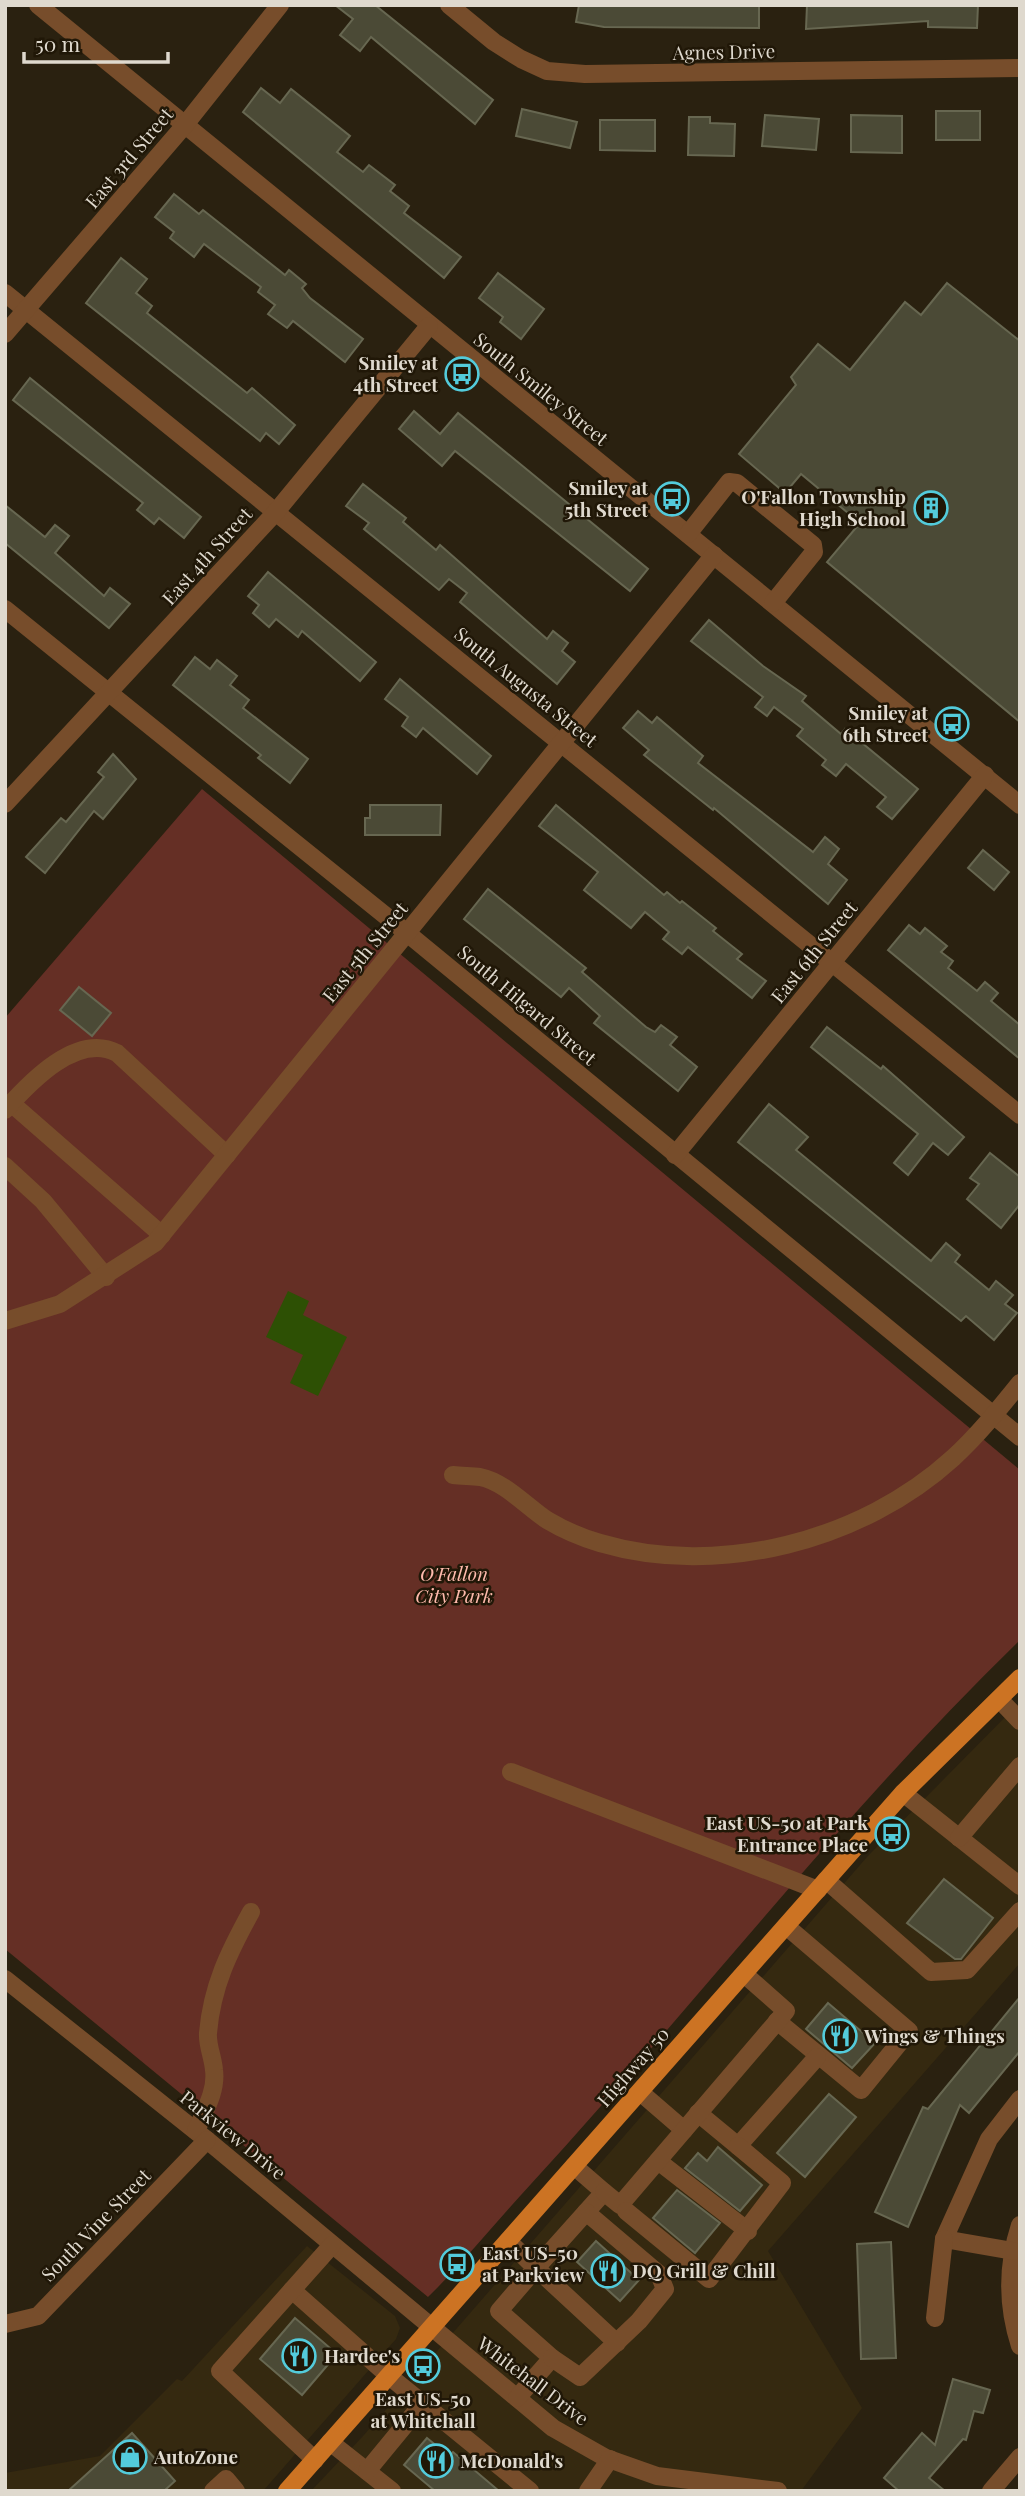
<svg xmlns="http://www.w3.org/2000/svg" width="1025" height="2496" font-family="'Playfair Display',serif">
<rect width="100%" height="100%" fill="#2a2110"/>
<!-- built -->
<g fill="#352910">
<path d="M1020,1702V1963L768,2251L862,2408L801,2491H311L364,2435L867,1857Z"/>
<path d="M307,2246L395,2316L400,2328L396,2339L263,2491H5V2473L100,2456L177,2379L182,2381Z"/>
</g>
<!-- green -->
<path fill="#652f25" d="M202,789L1020,1470V1640C845,1810 696,2004 531,2184C496,2222 464,2262 428,2297L5,1949V1018Z"/>
<!-- water -->
<path fill="#2d5004" d="M288,1291L309,1301L303,1315L347,1337L318,1396L290,1383L303,1355L266,1337Z"/>
<!-- building -->
<g fill="#4b4a36" stroke="#676751" stroke-width="2">
<path d="M335,5H375L493,100L475,124L371,37L360,51L340,35L353,19Z"/>
<path d="M579,5H759V28L604,27L576,22Z"/>
<path d="M807,5H978L977,28L928,27V21L806,29Z"/>
<path d="M261,88L280,103L291,89L350,136L337,152L363,172L369,165L395,185L390,191L409,206L404,213L461,257L444,278L243,112Z"/>
<path d="M522,109L577,122L570,148L516,136Z"/>
<rect x="936" y="111" width="44" height="29"/>
<path d="M765,115L819,119L816,150L762,146Z"/>
<path d="M851,115L902,116V153L851,152Z"/>
<path d="M689,117H710V123L735,124L734,156L688,155Z"/>
<path d="M600,120H655V151L600,150Z"/>
<path d="M174,194L199,214L203,210L285,275L289,270L306,284L302,288L310,298L363,339L345,362L293,321L287,328L268,314L275,305L258,292L261,287L204,244L194,257L170,238L174,232L155,217Z"/>
<path d="M121,258L147,279L136,293L152,306L147,313L247,393L252,388L295,425L279,444L266,433L260,441L86,303Z"/>
<path d="M498,273L544,309L521,339L500,322L503,317L479,298Z"/>
<path d="M947,283L1020,341V722L827,562L860,523L801,474L785,493L739,454L796,385L791,377L818,344L850,370L905,302L921,315Z"/>
<path d="M30,378L201,517L184,538L159,518L154,524L137,510L143,503L13,400Z"/>
<path d="M414,411L440,434L458,413L648,569L630,591L455,451L442,466L399,429Z"/>
<path d="M363,484L406,518L403,522L436,550L440,545L547,639L553,631L568,643L562,651L575,662L557,684L460,602L467,593L449,579L439,590L364,529L369,523L346,506Z"/>
<path d="M5,505L45,537L55,525L69,536L55,553L104,596L110,588L130,604L109,628L5,543Z"/>
<path d="M268,572L376,662L360,681L302,631L298,637L276,619L269,627L253,613L259,605L248,596Z"/>
<path d="M709,620L763,666L806,696L802,701L841,734L845,729L918,789L892,819L877,807L886,797L846,764L836,776L822,765L826,760L797,736L803,729L774,707L767,716L755,707L763,697L691,641Z"/>
<path d="M195,657L210,669L217,660L237,676L230,685L249,700L243,708L308,759L290,783L258,758L261,755L173,685Z"/>
<path d="M400,679L491,756L477,774L423,728L416,737L402,726L408,717L385,699Z"/>
<path d="M638,711L652,723L657,717L703,756L698,763L813,852L825,837L839,849L828,864L847,880L828,904L714,808L713,810L644,755L649,750L623,728Z"/>
<path d="M113,754L136,779L103,819L94,811L45,873L26,857L61,818L66,822L104,777L98,772Z"/>
<path d="M370,805H441L440,835H365V818H370Z"/>
<path d="M556,805L664,895L667,892L680,903L682,901L716,928L713,931L742,954L737,959L766,981L752,998L688,947L682,954L663,939L669,932L645,912L631,928L584,890L598,872L539,826Z"/>
<path d="M983,850L1009,872L994,890L968,868Z"/>
<path d="M488,889L586,968L582,972L646,1027L655,1032L661,1025L677,1037L670,1045L697,1067L678,1091L594,1023L600,1016L569,988L561,997L464,919Z"/>
<path d="M909,925L920,934L925,928L947,946L941,952L953,961L948,968L977,991L985,982L998,993L991,1001L1020,1025V1059L888,950Z"/>
<path d="M79,987L111,1013L92,1036L60,1010Z"/>
<path d="M827,1027L881,1069L883,1066L964,1137L948,1155L933,1143L908,1175L894,1163L918,1134L811,1047Z"/>
<path d="M769,1104L808,1137L796,1150L931,1261L946,1243L960,1255L955,1262L989,1290L996,1281L1013,1295L1005,1304L1017,1313L994,1340L966,1316L961,1321L738,1142Z"/>
<path d="M990,1153L1020,1177V1204L1001,1228L967,1199L979,1184L970,1178Z"/>
<path d="M944,1879L993,1918L961,1959H955L907,1923Z"/>
<path d="M1020,1997V2051L969,2113L960,2105L908,2227L875,2212L923,2107L928,2109Z"/>
<path d="M828,2003L875,2043L852,2068L806,2029Z"/>
<path d="M829,2094L856,2117L805,2177L777,2153Z"/>
<path d="M718,2147L762,2185L740,2211L685,2168L698,2153L707,2161Z"/>
<path d="M677,2190L720,2223L695,2253L653,2218Z"/>
<path d="M596,2241L639,2280L620,2301L577,2262Z"/>
<path d="M891,2242L896,2358L861,2359L857,2244Z"/>
<path d="M295,2318L337,2354L302,2395L260,2359Z"/>
<path d="M953,2379L990,2390L983,2413L974,2411L966,2440L963,2439L929,2478L945,2491H899L884,2478L922,2433L935,2445Z"/>
<path d="M132,2433L175,2481L164,2491H68Z"/>
<path d="M427,2438L449,2456L453,2452L499,2491H435L404,2465Z"/>
</g>
<g fill="none" stroke-linecap="round" stroke-linejoin="round">
<!-- minor -->
<g stroke="#774d2b" stroke-width="18">
<path d="M38,5L1020,805"/>
<path d="M449,5L494,42L521,59L547,71L585,74L1020,68"/>
<path d="M5,293L1020,1115"/>
<path d="M5,334L184,126L280,5"/>
<path d="M688,534L729,482L737,483L813,545L814,552L773,603"/>
<path d="M5,609L407,933L1020,1437"/>
<path d="M5,804L275,513L429,326"/>
<path d="M11,1103L162,1235"/>
<path d="M5,1110C30,1082 77,1032 117,1053L227,1155"/>
<path d="M675,1155L985,775"/>
<path d="M5,1166L43,1201L106,1277"/>
<path d="M5,1321L60,1304L155,1243L714,555"/>
<path d="M453,1475C462,1476 471,1476 480,1477C505,1482 526,1506 547,1520C562,1529 583,1538 600,1543C719,1578 862,1541 953,1458C978,1435 999,1409 1020,1383"/>
<path d="M999,1699L1020,1721"/>
<path d="M511,1772L818,1890"/>
<path d="M903,1793L1020,1886"/>
<path d="M959,1838L1020,1766"/>
<path d="M826,1880L931,1972L967,1970L1020,1911"/>
<path d="M5,1979L207,2140L553,2428L606,2458L657,2476L778,2491"/>
<path d="M777,2021L861,2090L909,2031L786,1926"/>
<path d="M640,2092L684,2130"/>
<path d="M698,2113L738,2146L817,2057"/>
<path d="M196,2131C204,2112 217,2091 214,2070C213,2057 207,2045 208,2033C212,1986 229,1952 251,1912"/>
<path d="M658,2161L748,2231"/>
<path d="M574,2166L604,2192L536,2268L617,2343"/>
<path d="M604,2192L620,2205L786,2011L744,1974"/>
<path d="M626,2211L709,2279L782,2183L738,2146"/>
<path d="M1020,2225C1007,2265 1007,2306 1020,2346"/>
<path d="M508,2241L536,2268L499,2311L552,2358L517,2398"/>
<path d="M1013,2251L944,2239L989,2139L1020,2099"/>
<path d="M292,2290L389,2376L530,2491"/>
<path d="M935,2318L944,2239"/>
<path d="M5,2324L38,2316L207,2140"/>
<path d="M552,2358L580,2377L639,2321L665,2289L659,2274L586,2212"/>
<path d="M330,2442L392,2491"/>
<path d="M315,2460L220,2371L332,2245"/>
<path d="M367,2471L423,2403"/>
<path d="M213,2491L226,2479L236,2491"/>
<path d="M588,2491L610,2459"/>
<path d="M991,2491L1020,2457"/>
</g>
<!-- major -->
<path stroke="#cc7323" stroke-width="18" d="M287,2491L903,1793L1020,1678"/>
</g>
<!-- icons -->
<defs>
<symbol id="bus-ring" viewBox="-11 -11 22 22"><circle r="9.5" fill="#201707" stroke="#53cbdb" stroke-width="1.5"/><path d="M-5-6H5V4H4V6H2V4H-2V6H-4V4H-5ZM-3.5-4V0h7V-4ZM-3.5 1.2v1.5H-2V1.2ZM2 1.2v1.5H3.5V1.2Z" fill="#53cbdb"/></symbol>
<symbol id="building-ring" viewBox="-11 -11 22 22"><circle r="9.5" fill="#201707" stroke="#53cbdb" stroke-width="1.5"/><path d="M-4-6H4V6H1V3H-1V6H-4ZM-2.5-4.3h1.7v1.8h-1.7ZM.8-4.3h1.7v1.8H.8ZM-2.5-1h1.7V.8h-1.7ZM.8-1h1.7V.8H.8Z" fill="#53cbdb"/></symbol>
<symbol id="restaurant-ring" viewBox="-11 -11 22 22"><circle r="9.5" fill="#201707" stroke="#53cbdb" stroke-width="1.5"/><path d="M-5-6h1v4h1v-4h1v4h1v-4h1v5L-1.5 .5V6h-2V.5L-5-1ZM5-6V6H3V1.5H1.5Q1.5-4 5-6Z" fill="#53cbdb"/></symbol>
<symbol id="shop-ring" viewBox="-11 -11 22 22"><circle r="9.5" fill="#201707" stroke="#53cbdb" stroke-width="1.5"/><path d="M-5-2.5h2.3a2.7 3.5 0 0 1 5.4 0H5L5.5 6h-11ZM-1.5-2.5h3a1.5 2.3 0 0 0-3 0Z" fill="#53cbdb"/></symbol>
</defs>
<g fill-rule="evenodd">
<use href="#bus-ring" x="443" y="355" width="38" height="38"/>
<use href="#bus-ring" x="653" y="480" width="38" height="38"/>
<use href="#building-ring" x="912" y="489" width="38" height="38"/>
<use href="#bus-ring" x="933" y="705" width="38" height="38"/>
<use href="#bus-ring" x="873" y="1815" width="38" height="38"/>
<use href="#restaurant-ring" x="821" y="2017" width="38" height="38"/>
<use href="#bus-ring" x="438" y="2245" width="38" height="38"/>
<use href="#restaurant-ring" x="589" y="2252" width="38" height="38"/>
<use href="#restaurant-ring" x="280" y="2337" width="38" height="38"/>
<use href="#bus-ring" x="404" y="2347" width="38" height="38"/>
<use href="#shop-ring" x="111" y="2438" width="38" height="38"/>
<use href="#restaurant-ring" x="417" y="2442" width="38" height="38"/>
</g>
<g text-anchor="middle" stroke-width="5" stroke-linejoin="round" paint-order="stroke">
<!-- street labels -->
<g font-size="19" fill="#dfd9ce" stroke="#201707">
<text transform="translate(724 52) rotate(-1)" y="7">Agnes Drive</text>
<text transform="translate(129 158) rotate(-50)" y="7">East 3rd Street</text>
<text transform="translate(541 389) rotate(39)" y="7">South Smiley Street</text>
<text transform="translate(207 556) rotate(-48)" y="7">East 4th Street</text>
<text transform="translate(526 687) rotate(39)" y="7">South Augusta Street</text>
<text transform="translate(365 952) rotate(-51)" y="7">East 5th Street</text>
<text transform="translate(814 952) rotate(-51)" y="7">East 6th Street</text>
<text transform="translate(527 1005) rotate(40)" y="7">South Hilgard Street</text>
<text transform="translate(633 2067) rotate(-49)" y="7">Highway 50</text>
<text transform="translate(233 2135) rotate(39)" y="7">Parkview Drive</text>
<text transform="translate(96 2225) rotate(-46)" y="7">South Vine Street</text>
<text transform="translate(533 2381) rotate(37)" y="7">Whitehall Drive</text>
</g>
<!-- poi labels -->
<g font-size="19" font-weight="bold" fill="#dfd9ce" stroke="#201707" text-anchor="start">
<text x="438" y="370" text-anchor="end">Smiley at<tspan x="438" dy="22">4th Street</tspan></text>
<text x="648" y="495" text-anchor="end">Smiley at<tspan x="648" dy="22">5th Street</tspan></text>
<text x="906" y="504" text-anchor="end">O'Fallon Township<tspan x="906" dy="22">High School</tspan></text>
<text x="928" y="720" text-anchor="end">Smiley at<tspan x="928" dy="22">6th Street</tspan></text>
<text x="868" y="1830" text-anchor="end">East US-50 at Park<tspan x="868" dy="22">Entrance Place</tspan></text>
<text x="864" y="2043">Wings &amp; Things</text>
<text x="482" y="2260">East US-50<tspan x="482" dy="22">at Parkview</tspan></text>
<text x="632" y="2278">DQ Grill &amp; Chill</text>
<text x="324" y="2363">Hardee's</text>
<text x="423" y="2406" text-anchor="middle">East US-50<tspan x="423" dy="22">at Whitehall</tspan></text>
<text x="154" y="2464">AutoZone</text>
<text x="460" y="2468">McDonald's</text>
</g>
<!-- park labels -->
<g font-size="19" font-style="italic" fill="#febaac" stroke="#201707">
<text x="454" y="1581">O'Fallon<tspan x="454" dy="22">City Park</tspan></text>
</g>
</g>
<!-- border -->
<rect width="1025" height="2496" fill="none" stroke="#dfd9ce" stroke-width="14"/>
<!-- scale -->
<path d="M24 52v10h144v-10" fill="none" stroke="#dfd9ce" stroke-width="3.5"/>
<text x="35" y="52" font-size="21" fill="#dfd9ce" stroke="#201707" stroke-width="5" paint-order="stroke">50 m</text>
</svg>
